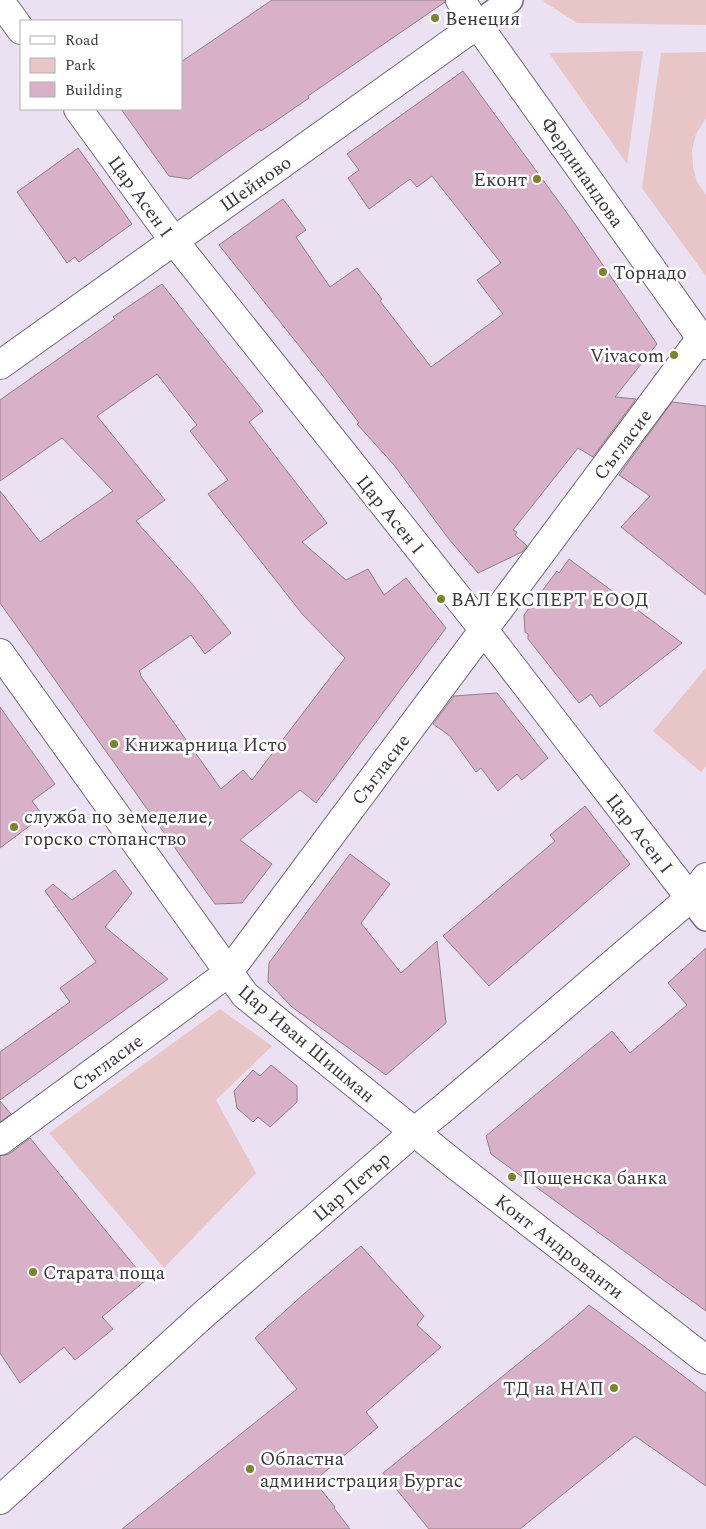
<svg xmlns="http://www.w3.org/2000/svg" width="706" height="1529" font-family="Spectral,serif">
<rect width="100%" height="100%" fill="#ebe1f2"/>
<!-- green -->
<g fill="#e8c5c6">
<path d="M545,0H706V25L577,23L543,1Z"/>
<path d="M643,51L627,164L549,53Z"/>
<path d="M706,52V118L696,134L692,150L693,167L697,182L706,195V276L642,188L661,53Z"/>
<path d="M706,668V766L701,772L653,731Z"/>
<path d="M220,1009L272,1046L216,1100L256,1173L164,1268L49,1133Z"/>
</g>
<!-- building -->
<g fill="#d8b0c7" stroke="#918089" fill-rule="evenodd">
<path d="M272,0H445V2L308,96L309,98L261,131L260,129L189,179L169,176L121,109H181V62Z"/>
<path d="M463,71L570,217L657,344L615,397L636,399L593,457L578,448L513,530L517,532L515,535L527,546L522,552L478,573L448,538L394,465L357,424L359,423L327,381L219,245L283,199L306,230L296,237L330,287L357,268L382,299L380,301L431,367L503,314L477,280L501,263L432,176L417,187L410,179L369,209L348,178L359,170L347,154Z"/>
<path d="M78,148L132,224L79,262L75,257L67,263L17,192Z"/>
<path d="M162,284L263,411L249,422L327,523L302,542L346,580L368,569L384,595L406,578L446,628L316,803L300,790L240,840L272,864L242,903L215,904L0,603V491L40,542L113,491L62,438L0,481V400L115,319L113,317ZM157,374L197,425L190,431L228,480L208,494L303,615L345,658L252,780L243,770L221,789L140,675L141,674L139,671L191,635L205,654L231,633L193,585L136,521L165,500L97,416Z"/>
<path d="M672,402L706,406V595L621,527L650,496L619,475Z"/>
<path d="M569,559L682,643L600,707L591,694L579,703L528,639V634L525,632L524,615L557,571L559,573Z"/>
<path d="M497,693L548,758L522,780L517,774L498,791L481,768L476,772L450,736L433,724L454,696Z"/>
<path d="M0,707L55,784L32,801L43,816L0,848Z"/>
<path d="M585,806L630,864L489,986L443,936L555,841L550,835Z"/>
<path d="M350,854L390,884L361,923L401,973L437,941L446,1023L386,1075L292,1007L268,982L269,963Z"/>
<path d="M115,870L132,893L105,927L168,979L0,1100V1052L70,1002L60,988L96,962L45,891L53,884L72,900Z"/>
<path d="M706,948V1311L491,1154L486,1136L612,1031L630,1053L687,1005L668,983Z"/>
<path d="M271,1065L297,1086V1102L270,1127L258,1117L253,1122L237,1108L234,1091L253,1070L260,1076Z"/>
<path d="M0,1101L11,1114L0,1122Z"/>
<path d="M30,1138L146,1280L102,1317L113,1329L75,1360L64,1347L20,1383L0,1353V1156L9,1154Z"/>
<path d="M361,1246L424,1316L417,1325L441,1347L366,1412L378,1427L314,1481L335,1507L334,1508L350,1529H122L297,1389L255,1338L305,1293Z"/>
<path d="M589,1305L706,1393V1486L635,1436L520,1529H429L383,1473L577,1316Z"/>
</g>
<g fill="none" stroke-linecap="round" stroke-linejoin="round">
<defs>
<g id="pedestrian">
<path d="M478,24L510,0"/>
<path d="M690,898L706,918"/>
</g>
<g id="minor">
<path d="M0,1L21,30"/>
<path d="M78,109L174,241L483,629L690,898"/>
<path d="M0,365L478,24"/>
<path d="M0,653L245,995L458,1167L706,1360"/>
<path d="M0,1141L228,973L701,338"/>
</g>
<path id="tertiary" d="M460,0L706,345"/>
<path id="secondary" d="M0,1500L203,1315L414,1132L445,1107L690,898L706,877"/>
</defs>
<!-- pedestrian casing -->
<use href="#pedestrian" stroke="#746b7a" stroke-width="28"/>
<!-- minor casing -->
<use href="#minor" stroke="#746b7a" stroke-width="30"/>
<!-- tertiary casing -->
<use href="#tertiary" stroke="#746b7a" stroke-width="30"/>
<!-- secondary casing -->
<use href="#secondary" stroke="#746b7a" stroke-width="30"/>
<!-- pedestrian -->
<use href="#pedestrian" stroke="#fff" stroke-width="25"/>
<!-- minor -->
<use href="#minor" stroke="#fff" stroke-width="28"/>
<!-- tertiary -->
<use href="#tertiary" stroke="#fff" stroke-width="28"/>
<!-- secondary -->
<use href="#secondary" stroke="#fff" stroke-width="28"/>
</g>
<!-- markers -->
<g fill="#7c822d" stroke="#fff" stroke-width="2">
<circle cx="435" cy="18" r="5"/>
<circle cx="537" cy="179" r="5"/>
<circle cx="603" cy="272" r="5"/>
<circle cx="674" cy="355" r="5"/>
<circle cx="441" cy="599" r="5"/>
<circle cx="114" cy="744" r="5"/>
<circle cx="14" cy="827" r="5"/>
<circle cx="512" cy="1177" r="5"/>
<circle cx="33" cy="1272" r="5"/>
<circle cx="614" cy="1388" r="5"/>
<circle cx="250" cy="1469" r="5"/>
</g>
<g text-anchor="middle" stroke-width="5" stroke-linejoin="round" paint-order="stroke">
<!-- poi labels -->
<g font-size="19" fill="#3c383f" stroke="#fff" text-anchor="start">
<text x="445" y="25">Венеция</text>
<text x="527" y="186" text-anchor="end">Еконт</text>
<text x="613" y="279">Торнадо</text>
<text x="664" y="362" text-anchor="end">Vivacom</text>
<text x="451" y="606">ВАЛ ЕКСПЕРТ ЕООД</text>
<text x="124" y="751">Книжарница Исто</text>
<text x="24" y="823">служба по земеделие,<tspan x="24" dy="22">горско стопанство</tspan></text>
<text x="522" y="1184">Пощенска банка</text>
<text x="43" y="1279">Старата поща</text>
<text x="604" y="1395" text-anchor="end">ТД на НАП</text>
<text x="260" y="1465">Областна<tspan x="260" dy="22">администрация Бургас</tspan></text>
</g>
<!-- street labels -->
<g font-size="19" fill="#3c383f" stroke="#fff">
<text transform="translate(583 172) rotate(55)" y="7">Фердинандова</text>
<text transform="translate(255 183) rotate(-35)" y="7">Шейново</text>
<text transform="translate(141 196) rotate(54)" y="7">Цар Асен I</text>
<text transform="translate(622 444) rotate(-53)" y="7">Съгласие</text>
<text transform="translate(391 514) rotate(51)" y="7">Цар Асен I</text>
<text transform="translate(380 769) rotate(-53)" y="7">Съгласие</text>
<text transform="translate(640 833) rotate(52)" y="7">Цар Асен I</text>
<text transform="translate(307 1043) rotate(40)" y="7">Цар Иван Шишман</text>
<text transform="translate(107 1062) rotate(-36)" y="7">Съгласие</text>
<text transform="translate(351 1186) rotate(-41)" y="7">Цар Петър</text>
<text transform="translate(560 1246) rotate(38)" y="7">Конт Андрованти</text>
</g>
</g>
<!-- legend -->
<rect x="20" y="20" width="162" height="90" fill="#ffffff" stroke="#b1afb2"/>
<rect x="30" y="36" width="25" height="8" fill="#ffffff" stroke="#b1afb2"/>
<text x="65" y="45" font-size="15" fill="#3c383f">Road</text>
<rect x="30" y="58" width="25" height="15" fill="#e8c5c6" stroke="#b1afb2"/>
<text x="65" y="70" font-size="15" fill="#3c383f">Park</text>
<rect x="30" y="82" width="25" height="15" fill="#d8b0c7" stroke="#b1afb2"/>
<text x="65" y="95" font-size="15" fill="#3c383f">Building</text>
</svg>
